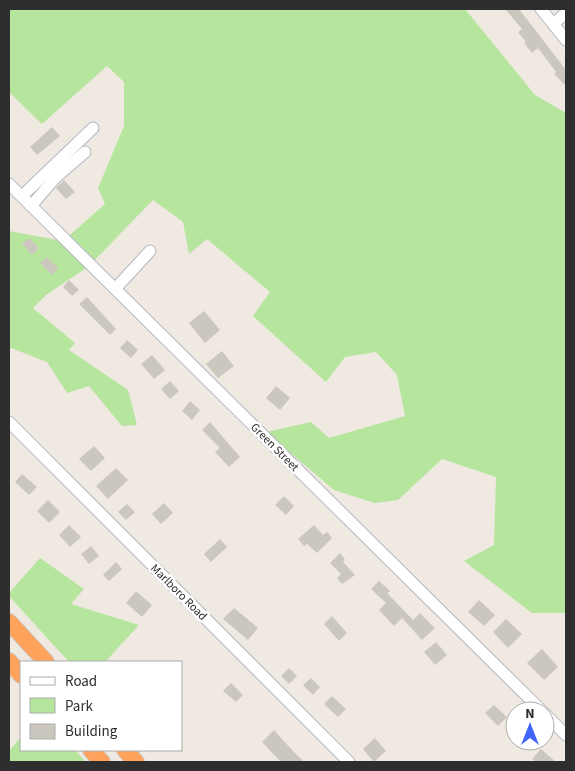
<svg xmlns="http://www.w3.org/2000/svg" width="575" height="771" viewBox="0 0 575 771" font-family="'Source Sans 3',sans-serif">
  <style>
    .green { fill: #b6e59e }
    .building { fill: #cbc7bf }
    .lines { fill: none; stroke-linecap: round; stroke-linejoin: round }
    .minor-casing { stroke: #b4b7c1; stroke-width: 13 }
    .highway-casing { stroke: #c9c9c9; stroke-width: 18 }
    .minor { stroke: #fff; stroke-width: 11 }
    .highway { stroke: #ffa35c; stroke-width: 16 }
    .labels { text-anchor: middle; stroke-width: 5; stroke-linejoin: round; paint-order: stroke }
    .street-label { font-size: 12px; fill: #2e2e2e; stroke: #fff }
  </style>
  <rect width="100%" height="100%" fill="#efe9e1"/>
  <!-- green -->
  <g class="green">
    <polygon points="9,9 465,9 535,95 566,113 566,613 532,613 464,561 494,545 496,477 442,459 398,500 375,503 334,490 266,432 311,422 329,438 405,416 397,375 376,352 345,357 326,382 253,316 270,292 207,239 189,254 183,222 153,200 89,266 46,295 33,308 75,343 69,350 128,390 137,425 122,426 89,386 67,393 47,362 11,348 9,351 9,231 63,241 105,204 98,188 124,126 124,82 107,66 42,124 9,92"/>
    <polygon points="40,558 84,589 71,604 139,625 105,662 69,662 9,596 9,593"/>
    <polygon points="21,737 21,750 75,750 86,762 9,762 9,751"/>
  </g>
  <!-- building -->
  <g class="building">
    <polygon points="505,9 519,9 566,70 566,86 554,74 556,72 538,48 532,53 524,43 526,42 518,32 522,29"/>
    <polygon points="52,127 60,136 37,155 30,147"/>
    <polygon points="64,180 75,192 66,199 56,188"/>
    <polygon points="29,238 39,248 32,255 22,244"/>
    <polygon points="47,257 58,268 52,275 40,263"/>
    <polygon points="69,280 79,290 72,296 63,287"/>
    <polygon points="87,297 116,329 110,335 79,304"/>
    <polygon points="204,311 220,330 205,343 189,323"/>
    <polygon points="127,340 138,350 131,358 120,348"/>
    <polygon points="222,351 234,366 218,378 206,364"/>
    <polygon points="152,355 165,370 154,379 141,364"/>
    <polygon points="170,381 179,391 170,399 161,389"/>
    <polygon points="276,386 290,398 280,410 266,398"/>
    <polygon points="190,401 200,410 192,420 182,411"/>
    <polygon points="210,422 240,457 229,467 215,452 220,448 202,430"/>
    <polygon points="94,446 105,458 91,471 79,459"/>
    <polygon points="116,468 128,480 108,499 96,486"/>
    <polygon points="22,474 37,487 29,495 15,482"/>
    <polygon points="284,496 294,506 286,515 275,505"/>
    <polygon points="48,500 60,512 49,523 37,511"/>
    <polygon points="164,503 173,513 161,524 152,514"/>
    <polygon points="127,504 135,512 126,520 118,512"/>
    <polygon points="69,525 81,537 70,547 59,535"/>
    <polygon points="314,525 323,535 327,532 332,538 317,553 307,544 304,546 298,539"/>
    <polygon points="220,539 227,547 211,562 204,554"/>
    <polygon points="91,546 99,556 89,564 81,554"/>
    <polygon points="340,553 345,560 343,562 355,575 342,584 337,578 341,574 330,563"/>
    <polygon points="116,562 122,569 109,581 103,575"/>
    <polygon points="379,581 390,591 387,593 413,620 420,613 435,628 422,640 402,618 394,626 379,610 386,603 371,589"/>
    <polygon points="136,591 152,605 142,617 126,603"/>
    <polygon points="479,600 495,615 484,626 468,612"/>
    <polygon points="234,608 258,628 248,640 223,619"/>
    <polygon points="332,616 347,633 339,641 324,624"/>
    <polygon points="506,619 522,634 508,648 493,632"/>
    <polygon points="436,642 447,655 435,665 424,652"/>
    <polygon points="542,649 558,667 544,680 527,663"/>
    <polygon points="289,668 297,676 289,684 281,676"/>
    <polygon points="311,678 320,687 313,695 303,685"/>
    <polygon points="231,683 243,695 236,702 223,691"/>
    <polygon points="332,696 346,709 338,717 324,704"/>
    <polygon points="494,705 507,717 498,726 485,713"/>
    <polygon points="274,730 292,750 304,762 281,762 262,742"/>
    <polygon points="375,738 386,751 374,762 363,749"/>
    <polygon points="541,749 556,762 536,762 532,759"/>
  </g>
  <g class="lines">
    <!-- minor casing -->
    <g class="minor-casing">
      <g id="minor">
        <polyline points="541,9 566,40"/>
        <polyline points="553,24 566,13"/>
        <polyline points="9,184 542,711"/>
        <polyline points="22,196 93,128"/>
        <polyline points="31,206 56,177 85,152"/>
        <polyline points="115,289 150,251"/>
        <polyline points="9,422 349,762"/>
        <polyline points="545,714 566,735"/>
      </g>
    </g>
    <!-- highway casing -->
    <g class="highway-casing">
      <g id="highway">
        <polyline points="9,622 46,662"/>
        <polyline points="9,661 21,675"/>
        <polyline points="91,750 102,762"/>
        <polyline points="125,750 136,762"/>
      </g>
    </g>
    <!-- minor -->
    <use href="#minor" class="minor"/>
    <!-- highway -->
    <use href="#highway" class="highway"/>
  </g>
  <g class="labels">
    <!-- street labels -->
    <g class="street-label">
      <text transform="translate(275 447) rotate(45)" y="4">Green Street</text>
      <text transform="translate(179 592) rotate(45)" y="4">Marlboro Road</text>
    </g>
  </g>
  <!-- border -->
  <rect width="575" height="771" fill="none" stroke="#2e2e2e" stroke-width="20"/>
  <!-- legend -->
  <rect x="20" y="661" width="162" height="90" fill="#ffffff" stroke="#ababab"/>
  <rect x="30" y="677" width="25" height="8" fill="#ffffff" stroke="#ababab"/>
  <text x="65" y="686" font-size="15" fill="#2e2e2e">Road</text>
  <rect x="30" y="698" width="25" height="15" fill="#b6e59e" stroke="#ababab"/>
  <text x="65" y="711" font-size="15" fill="#2e2e2e">Park</text>
  <rect x="30" y="724" width="25" height="15" fill="#cbc7bf" stroke="#ababab"/>
  <text x="65" y="736" font-size="15" fill="#2e2e2e">Building</text>
  <!-- north arrow -->
  <g transform="translate(530 726)"><circle r="24" fill="#ffffff" stroke="#ababab"/>
  <path d="M0-4L9 19L0 12L-9 19Z" fill="#4264fb"/>
  <text y="-8" font-size="14" font-weight="bold" text-anchor="middle" fill="#2e2e2e">N</text>
  </g>
</svg>
